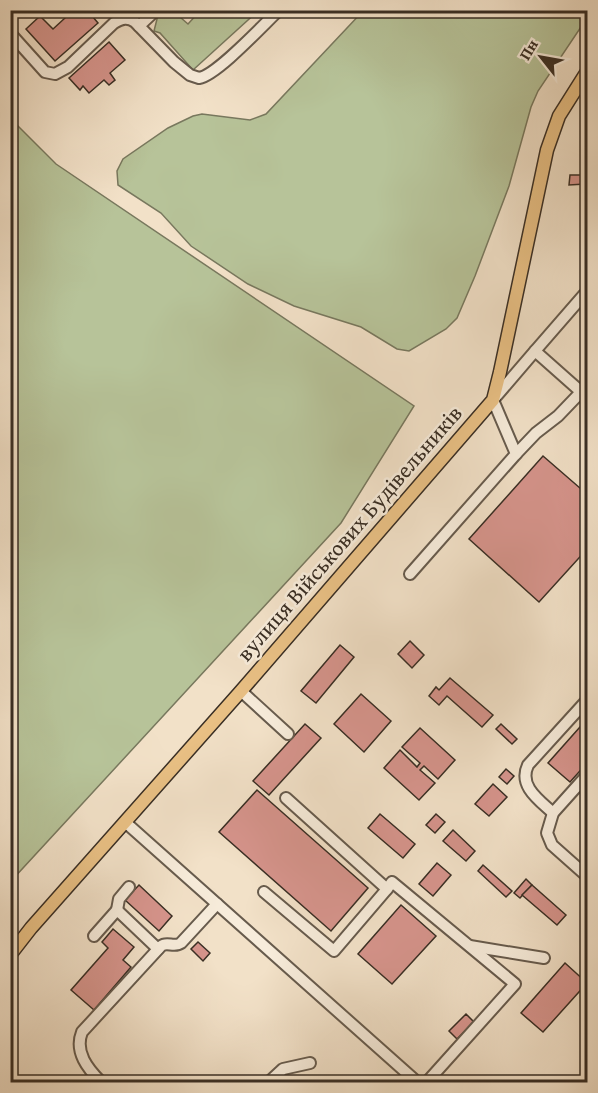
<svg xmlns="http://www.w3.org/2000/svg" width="598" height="1093" viewBox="0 0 598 1093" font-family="'Gentium Book Plus',serif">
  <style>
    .green { fill: #b7c399; stroke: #78785e; stroke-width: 1.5 }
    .building { fill: #d6948c; stroke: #392e24; stroke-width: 1.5 }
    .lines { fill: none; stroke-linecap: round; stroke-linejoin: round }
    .minor-casing { stroke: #675b4d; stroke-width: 14 }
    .major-casing { stroke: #392e24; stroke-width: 15 }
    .minor { stroke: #f7ecdb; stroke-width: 10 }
    .major { stroke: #e9c084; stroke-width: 12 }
    .labels { text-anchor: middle; stroke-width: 5; stroke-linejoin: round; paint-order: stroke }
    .street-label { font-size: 22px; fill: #392e24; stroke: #f7ecdb }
  </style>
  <rect width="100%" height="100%" fill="#f2e1c8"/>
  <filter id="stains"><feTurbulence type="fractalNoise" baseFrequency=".00333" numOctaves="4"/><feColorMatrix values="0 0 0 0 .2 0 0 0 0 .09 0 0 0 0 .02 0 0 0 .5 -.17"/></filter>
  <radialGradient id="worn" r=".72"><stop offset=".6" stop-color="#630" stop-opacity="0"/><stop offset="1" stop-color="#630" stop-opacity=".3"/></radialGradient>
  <!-- green -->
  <g class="green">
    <polygon points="164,11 173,11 188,24 200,11 258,11 193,70 160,33 154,31 158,15"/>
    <polygon points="363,11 587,11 587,18 538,91 531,107 509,186 475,276 457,318 446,329 409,351 397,349 361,327 294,306 248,284 191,246 161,213 118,185 117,171 123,159 168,128 193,116 202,114 250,120 266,114"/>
    <polygon points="10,118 56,164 414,406 341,523 11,881"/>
  </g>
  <!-- building -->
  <g class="building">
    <polygon points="58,10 87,10 98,23 55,61 26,29 40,16 53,29 65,18"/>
    <polygon points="109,42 125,60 110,73 115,80 109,85 104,80 89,93 83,86 80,90 69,78"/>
    <polygon points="570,175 585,175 585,184 569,185"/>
    <polygon points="543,456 588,495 588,548 539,602 469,539"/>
    <polygon points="410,641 424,655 412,668 398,654"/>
    <polygon points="340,645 354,657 316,703 301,691"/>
    <polygon points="450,678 493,715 482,727 447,696 439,705 429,696 436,687 439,690"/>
    <polygon points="361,694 391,721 364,752 334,724"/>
    <polygon points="588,718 588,762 570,782 548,763"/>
    <polygon points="305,724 321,738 269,795 253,781"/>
    <polygon points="501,724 517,739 512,744 496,729"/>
    <polygon points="420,728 455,760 438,779 424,766 420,770 435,783 419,800 384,768 400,750 417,767 420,763 402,747"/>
    <polygon points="506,769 514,776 507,784 499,777"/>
    <polygon points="493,784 507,797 489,816 475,804"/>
    <polygon points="257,790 368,888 331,931 219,832"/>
    <polygon points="380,814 415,844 403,858 368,828"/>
    <polygon points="436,814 445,822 435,833 426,825"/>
    <polygon points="453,830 475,851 466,861 443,841"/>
    <polygon points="437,863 451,875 433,896 419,884"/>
    <polygon points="483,865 512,891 506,897 478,871"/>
    <polygon points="526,879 532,885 520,898 514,893"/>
    <polygon points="139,885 172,916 159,931 125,900"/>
    <polygon points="532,885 566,915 557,925 522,895"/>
    <polygon points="401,905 436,936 392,984 358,954"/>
    <polygon points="113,929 134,947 123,960 131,967 94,1010 71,990 108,948 102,942"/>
    <polygon points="198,942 210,953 203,961 191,949"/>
    <polygon points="565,963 587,983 543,1032 521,1013"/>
    <polygon points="466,1014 474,1022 457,1039 449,1031"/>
  </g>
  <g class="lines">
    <!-- minor casing -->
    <g class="minor-casing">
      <g id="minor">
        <polyline points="139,26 156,10"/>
        <path d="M10,33L45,72L55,74L68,67L114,23C122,18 128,17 135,22L174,62L190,75L199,78C217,75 263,25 279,10"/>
        <polyline points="535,351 588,290"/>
        <polyline points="516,454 536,433 558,416 581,392"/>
        <polyline points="410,574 516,454 493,400 535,351 588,398"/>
        <polyline points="241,691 288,734"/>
        <polyline points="588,774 553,813 547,833 552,845 588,877"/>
        <polyline points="286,798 387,889 392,882 515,984 427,1082"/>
        <path d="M553,813C539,800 518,786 528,765L588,699"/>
        <polyline points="125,822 417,1082"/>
        <polyline points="264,892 334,951 387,889"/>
        <polyline points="117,910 119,899 129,887"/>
        <polyline points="94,936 117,910 158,949"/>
        <polyline points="470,946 544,958"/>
        <path d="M101,1082C88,1069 74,1052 82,1032L161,946C167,941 174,948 181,943L217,904"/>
        <polyline points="269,1082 283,1069 310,1063"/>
      </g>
    </g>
    <!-- major casing -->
    <g class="major-casing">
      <polyline id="major" points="10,955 31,928 241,691 493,400 500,372 547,150 559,116 588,70"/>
    </g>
    <!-- minor -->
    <use href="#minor" class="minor"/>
    <!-- major -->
    <use href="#major" class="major"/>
  </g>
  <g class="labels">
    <!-- street labels -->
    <g class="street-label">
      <text transform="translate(349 533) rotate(-49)" y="8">вулиця Військових Будівельників</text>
    </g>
  </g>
  <!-- margin -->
  <rect width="598" height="1093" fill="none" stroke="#f2e1c8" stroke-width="36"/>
  <rect x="12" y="12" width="574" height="1069" fill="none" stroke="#392e24" stroke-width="3"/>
  <rect x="18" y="18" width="562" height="1057" fill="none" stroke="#392e24" stroke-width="1.5"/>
  <!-- north arrow -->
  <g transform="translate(541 57) rotate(301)" stroke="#f7ecdb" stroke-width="4.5" paint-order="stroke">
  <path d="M0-4.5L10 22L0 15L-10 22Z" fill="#392e24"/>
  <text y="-9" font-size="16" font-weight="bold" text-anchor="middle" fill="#392e24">Пн</text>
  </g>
  <rect width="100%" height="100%" filter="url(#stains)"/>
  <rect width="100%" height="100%" fill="url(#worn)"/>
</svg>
